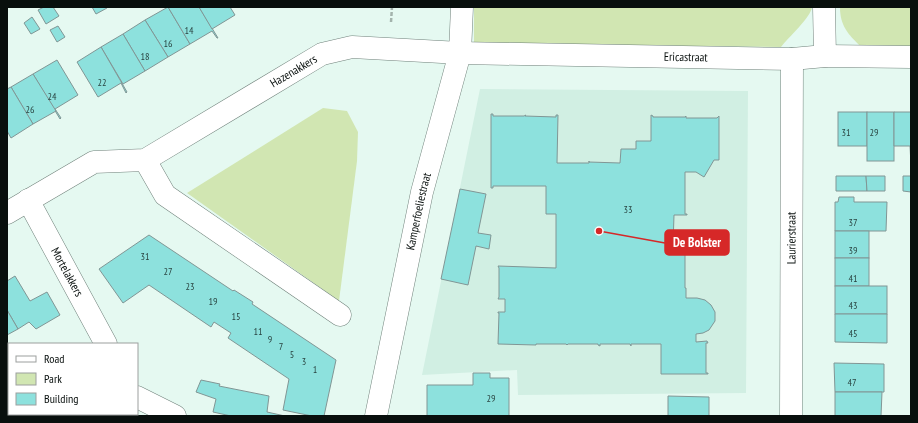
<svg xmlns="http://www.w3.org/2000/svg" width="918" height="423" viewBox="0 0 918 423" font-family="'PT Sans Narrow',sans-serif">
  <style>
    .built { fill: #d1efe3 }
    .green { fill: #d1e6b2 }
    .building { fill: #8de1dd; stroke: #819695 }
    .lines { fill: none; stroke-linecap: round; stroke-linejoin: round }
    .minor-casing { stroke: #70827b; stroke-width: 23 }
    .path { stroke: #a3b3ac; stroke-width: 2.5; stroke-dasharray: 4 2; stroke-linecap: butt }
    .minor { stroke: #fff; stroke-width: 22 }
    .labels { text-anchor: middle; stroke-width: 3; stroke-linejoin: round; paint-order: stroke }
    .number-label { font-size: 10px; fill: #294441 }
    .street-label { font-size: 12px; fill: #080f0d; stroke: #fff }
    .leader { fill: none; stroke: #d62828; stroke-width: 1.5 }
    .callout-dot { fill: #d62828; stroke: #fff; stroke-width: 1.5 }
    .callout { fill: #d62828; stroke: #d62828; stroke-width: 1.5 }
    .callout-label { font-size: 13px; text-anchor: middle; font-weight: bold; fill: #fff }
  </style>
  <rect width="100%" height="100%" fill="#e5f9f1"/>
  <!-- built -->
  <polygon class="built" points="480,89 748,91 746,393 518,395 517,370 422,375"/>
  <!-- green -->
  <g class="green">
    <path d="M474,7H812C811,17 788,38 781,47L474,44Z"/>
    <path d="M840,7H911V47H861C848,34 840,26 840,7Z"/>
    <polygon points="323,108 347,111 358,132 357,161 339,301 187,193"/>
  </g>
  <!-- building -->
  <g class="building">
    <polygon points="44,7 53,7 59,16 46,24 38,10"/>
    <polygon points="92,7 106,7 107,8 96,14"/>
    <polygon points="168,7 190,44 168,57 145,20"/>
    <polygon points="168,7 199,7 218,38 217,38 212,31 190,44"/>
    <polygon points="199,7 230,7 235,15 212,29"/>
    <polygon points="32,17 40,29 31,34 24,23"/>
    <polygon points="145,20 168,57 145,71 123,34"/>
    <polygon points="58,26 65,37 57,42 50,30"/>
    <polygon points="123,34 145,71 123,84 101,47"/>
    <polygon points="101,47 127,92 126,93 121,83 98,97 77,62"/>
    <polygon points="57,60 78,95 55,109 61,118 60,119 33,74"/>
    <polygon points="33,74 56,111 33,124 11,87"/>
    <polygon points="11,87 33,124 11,138 7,131 7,89"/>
    <rect x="838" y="112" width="29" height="34"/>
    <rect x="867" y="112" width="27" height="49"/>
    <polygon points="894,112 911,112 911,165 910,146 894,146"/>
    <polygon points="491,114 493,114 493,116 524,116 526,115 525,116 556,117 556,115 558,115 557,163 589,163 589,161 589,162 620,163 621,149 636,149 636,141 651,141 651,115 653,116 653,117 685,117 686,116 686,118 717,118 719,116 719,160 714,160 704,177 696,172 685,172 685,214 687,214 687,215 674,215 673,245 687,245 685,246 685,288 686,288 686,298 697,298 705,300 711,305 715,312 715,321 709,330 703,333 696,334 696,342 707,341 708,343 706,343 706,373 708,373 708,374 661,374 661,344 631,344 631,346 630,344 600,344 600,346 598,345 598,344 568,344 567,345 566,344 536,344 536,345 498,344 499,313 498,313 498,312 505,312 505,299 498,299 499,297 499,268 498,266 556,268 556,214 546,214 546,186 493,186 493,188 491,188"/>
    <polygon points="836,176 866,176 867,191 836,191"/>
    <polygon points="866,176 885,176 885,191 867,191"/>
    <polygon points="903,176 911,176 911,192 903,191"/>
    <polygon points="460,189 486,194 478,233 491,235 489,249 476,246 468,285 441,279"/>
    <polygon points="839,197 854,197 854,202 887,202 886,231 835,231 835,202 838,202"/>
    <rect x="835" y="231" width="34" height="27"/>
    <polygon points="149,235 233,291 234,290 253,302 252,304 336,360 324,416 312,416 283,410 289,379 228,338 231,333 214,322 211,327 149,285 123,303 99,269"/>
    <rect x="835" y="258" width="34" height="28"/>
    <polygon points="15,276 30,301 47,292 60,315 36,329 29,322 18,329 7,310 7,281"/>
    <rect x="835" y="286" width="52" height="28"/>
    <polygon points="7,310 18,329 7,335"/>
    <polygon points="835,314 887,314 887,343 835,342"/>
    <polygon points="834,363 884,364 884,392 835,392"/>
    <polygon points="473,373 490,373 490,378 509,378 509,416 427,416 427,385 473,385"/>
    <polygon points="201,380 220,384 219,386 269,396 267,412 285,416 231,416 213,412 216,399 196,392"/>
    <polygon points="9,389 9,405 7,403 7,391"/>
    <polygon points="835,392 882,392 881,416 835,416"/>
    <polygon points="668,396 709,397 709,416 668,416"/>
    <polygon points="17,414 66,414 64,416 19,416"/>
    <polygon points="66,414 102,414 103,416 64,416"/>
  </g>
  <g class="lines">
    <!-- minor casing -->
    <g class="minor-casing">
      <g id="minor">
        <polyline points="824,7 825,56"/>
        <polyline points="145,160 165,195 340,315"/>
        <path id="s1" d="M28,200L106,344"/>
        <path id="s2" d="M7,213L94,162L145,160L322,54L352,47L460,53L792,59L825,56L911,57"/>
        <polyline points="137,397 175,416"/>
        <path id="s3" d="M376,416L422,192L460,53L462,7"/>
        <path id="s4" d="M791,416L792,59"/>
      </g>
    </g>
    <!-- path -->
    <polyline class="path" points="391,22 392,7"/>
    <!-- minor -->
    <use href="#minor" class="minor"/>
  </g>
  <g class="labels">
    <!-- number labels -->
    <g class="number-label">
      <text x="189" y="34">14</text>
      <text x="168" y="47">16</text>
      <text x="145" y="60">18</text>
      <text x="102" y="86">22</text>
      <text x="52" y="100">24</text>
      <text x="30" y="113">26</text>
      <text x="846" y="136">31</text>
      <text x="874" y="136">29</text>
      <text x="628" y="213">33</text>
      <text x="853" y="226">37</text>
      <text x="853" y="254">39</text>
      <text x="145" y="260">31</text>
      <text x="168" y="275">27</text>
      <text x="853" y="282">41</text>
      <text x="190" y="290">23</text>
      <text x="213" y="305">19</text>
      <text x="853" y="309">43</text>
      <text x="236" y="320">15</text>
      <text x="258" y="335">11</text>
      <text x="853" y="337">45</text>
      <text x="270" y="343">9</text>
      <text x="281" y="350">7</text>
      <text x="292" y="358">5</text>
      <text x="304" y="365">3</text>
      <text x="315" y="373">1</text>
      <text x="852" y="386">47</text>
      <text x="491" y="402">29</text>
    </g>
    <!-- street labels -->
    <g class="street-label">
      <text dy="4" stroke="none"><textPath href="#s2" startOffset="723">Ericastraat</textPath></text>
      <text dy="4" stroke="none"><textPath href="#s2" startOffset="325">Hazenakkers</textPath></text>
      <text dy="4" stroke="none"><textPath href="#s3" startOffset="209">Kamperfoeliestraat</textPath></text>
      <text dy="4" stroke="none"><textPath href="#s4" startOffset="178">Laurierstraat</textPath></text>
      <text dy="4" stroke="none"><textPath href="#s1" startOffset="82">Mortelakkers</textPath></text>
    </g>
  </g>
  <!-- callouts -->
  <path class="leader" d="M599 231L665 243"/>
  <circle class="callout-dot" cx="599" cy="231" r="4"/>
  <rect class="callout" x="665" y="230" width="64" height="25" rx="4"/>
  <g class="callout-label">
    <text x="697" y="247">De Bolster</text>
  </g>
  <!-- border -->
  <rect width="918" height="423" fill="none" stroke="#080f0d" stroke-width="16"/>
  <!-- legend -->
  <rect x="8" y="343" width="130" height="72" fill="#ffffff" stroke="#9c9f9e"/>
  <rect x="16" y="356" width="20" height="6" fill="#ffffff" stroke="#9c9f9e"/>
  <text x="44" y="363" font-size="12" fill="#080f0d">Road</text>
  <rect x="16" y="373" width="20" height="12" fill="#d1e6b2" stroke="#9c9f9e"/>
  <text x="44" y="383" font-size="12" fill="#080f0d">Park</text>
  <rect x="16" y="393" width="20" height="12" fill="#8de1dd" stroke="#9c9f9e"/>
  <text x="44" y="403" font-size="12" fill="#080f0d">Building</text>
</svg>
